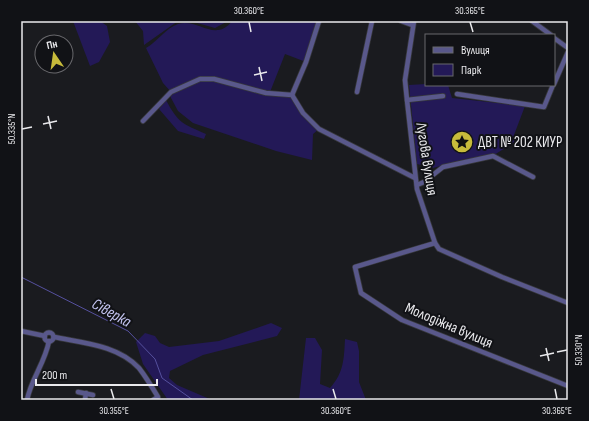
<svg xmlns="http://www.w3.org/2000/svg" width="589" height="421" viewBox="0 0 589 421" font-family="'Sofia Sans Condensed',sans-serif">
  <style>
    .green { fill: #231957 }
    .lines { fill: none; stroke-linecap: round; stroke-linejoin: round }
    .stream { stroke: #55509e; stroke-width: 1 }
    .minor-casing { stroke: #37383c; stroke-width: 6 }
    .minor { stroke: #59588b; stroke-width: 4.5 }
    .ticks { fill: none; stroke: #eaeaed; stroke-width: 1.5 }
    .labels { text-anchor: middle; stroke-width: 4; stroke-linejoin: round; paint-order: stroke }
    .poi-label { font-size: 15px; fill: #eaeaed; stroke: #111216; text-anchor: start }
    .street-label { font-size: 15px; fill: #eaeaed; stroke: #111216 }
    .water-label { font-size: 16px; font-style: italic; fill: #c2c3ef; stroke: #111216 }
    .neatline { fill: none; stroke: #eaeaed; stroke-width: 1.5 }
    .ticks-label { font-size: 10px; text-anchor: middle; fill: #eaeaed }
  </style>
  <rect width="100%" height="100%" fill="#1a1b1f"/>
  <!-- green -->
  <g class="green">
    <polygon points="73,21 100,21 107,26 110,42 99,62 90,66"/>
    <polygon points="135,21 228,21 215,28 190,21 178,21 144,45 143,31"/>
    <path d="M232,21H319L306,62L285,54L270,92L292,95L319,129L313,134L312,160L276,151L193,123L178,111L170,96L166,100C178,123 183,124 206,134L204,139L178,131L159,109L164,103L162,100L171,92L163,83L146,48C157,42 166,28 178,24C198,18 215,43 232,21Z"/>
    <polygon points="426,84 448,85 452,98 525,106 514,135 515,142 494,155 465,159 433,168 417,164 409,85"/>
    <polygon points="271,323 282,328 277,336 203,355 170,371 169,378 177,385 212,400 168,400 143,364 136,342 145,333 155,336 160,343 169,347 219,341"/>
    <path d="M306,338H315L322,350L320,384L330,388C344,373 344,358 345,339L357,342L359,351V382L366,400H299Z"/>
  </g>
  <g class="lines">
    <!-- stream -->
    <polyline class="stream" points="21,277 128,331 155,359 162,378 193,400"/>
    <!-- minor casing -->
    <g class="minor-casing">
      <g id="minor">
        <polyline points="401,21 412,25"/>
        <polyline points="414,21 405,80 407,100 417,189 435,243 439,249 502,277 568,303"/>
        <polyline points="532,21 551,35"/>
        <polyline points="554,38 568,48"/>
        <polyline points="554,84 568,52"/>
        <polyline points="357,92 372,21"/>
        <polyline points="457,94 544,107 553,85"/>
        <polyline points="292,95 306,62 319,21"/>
        <polyline points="407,100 443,96"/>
        <polyline points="143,121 171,92 200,79 214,79 266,93 292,95 303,113 319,129 415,178"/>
        <polyline points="417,185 424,182 443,167 493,156 533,177"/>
        <polyline points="435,243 355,267 361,293 402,320 568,386"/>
        <polyline points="21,331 45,336"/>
        <circle cx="49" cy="337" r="4.5"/>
        <path d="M54,337C83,343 118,345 139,368C146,377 152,387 158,397L153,400"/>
        <polyline points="78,392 93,395"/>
        <path d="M27,400C31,379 45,363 49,341"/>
        <polyline points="85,400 86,393"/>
      </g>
    </g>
    <!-- minor -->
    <use href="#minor" class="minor"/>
  </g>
  <!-- ticks -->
  <path class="ticks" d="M249,22L251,32M470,22L473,32M259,67L262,81M254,75L267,72M48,116L51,129M43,124L57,121M22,129L32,127M546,348L549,361M557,352L567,350M540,356L554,353M111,389L114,399M333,389L336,399M555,389L557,399"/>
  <!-- icons -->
  <defs>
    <g id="sight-disc" transform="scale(1.15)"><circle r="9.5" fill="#c7bb3b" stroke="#111216"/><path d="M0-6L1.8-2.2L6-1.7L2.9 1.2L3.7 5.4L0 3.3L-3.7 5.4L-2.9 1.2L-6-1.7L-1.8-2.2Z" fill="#111"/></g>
  </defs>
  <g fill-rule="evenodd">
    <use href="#sight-disc" x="462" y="142"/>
  </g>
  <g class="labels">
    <!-- poi labels -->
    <g class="poi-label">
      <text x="478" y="147">ДВТ № 202 КИУР</text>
    </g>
    <!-- street labels -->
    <g class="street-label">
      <text transform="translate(427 159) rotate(81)" y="5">Лугова вулиця</text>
      <text transform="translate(449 325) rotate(23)" y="5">Молодіжна вулиця</text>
    </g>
    <!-- water labels -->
    <g class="water-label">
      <text transform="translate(112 312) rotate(29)" y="6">Сіверка</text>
    </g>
  </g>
  <!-- border -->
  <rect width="589" height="421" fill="none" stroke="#111216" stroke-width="44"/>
  <!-- legend -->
  <rect x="425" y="34" width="130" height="52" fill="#111216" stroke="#68686c"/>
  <rect x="433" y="47" width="20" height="6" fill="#59588b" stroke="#68686c"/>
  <text x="461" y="54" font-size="12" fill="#eaeaed">Вулиця</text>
  <rect x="433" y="64" width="20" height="12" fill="#231957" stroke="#68686c"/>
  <text x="461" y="74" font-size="12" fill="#eaeaed">Парк</text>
  <!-- north arrow -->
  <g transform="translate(54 54) rotate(347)"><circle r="19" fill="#111216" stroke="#68686c"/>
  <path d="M0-3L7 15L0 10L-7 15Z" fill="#c7bb3b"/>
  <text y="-6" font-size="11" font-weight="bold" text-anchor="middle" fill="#eaeaed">Пн</text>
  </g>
  <!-- scale -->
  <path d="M36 379v6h121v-6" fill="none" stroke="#eaeaed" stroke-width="2"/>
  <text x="42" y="379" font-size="12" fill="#eaeaed" stroke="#111216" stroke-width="3" paint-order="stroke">200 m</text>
  <rect x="22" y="22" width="545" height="377" class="neatline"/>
  <g class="ticks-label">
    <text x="249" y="14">30.360°E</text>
    <text x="470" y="14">30.365°E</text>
    <text transform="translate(11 129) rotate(-90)" y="4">50.335°N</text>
    <text transform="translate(578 350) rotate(-90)" y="4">50.330°N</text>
    <text x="114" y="414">30.355°E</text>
    <text x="336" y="414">30.360°E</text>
    <text x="557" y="414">30.365°E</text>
  </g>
</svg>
